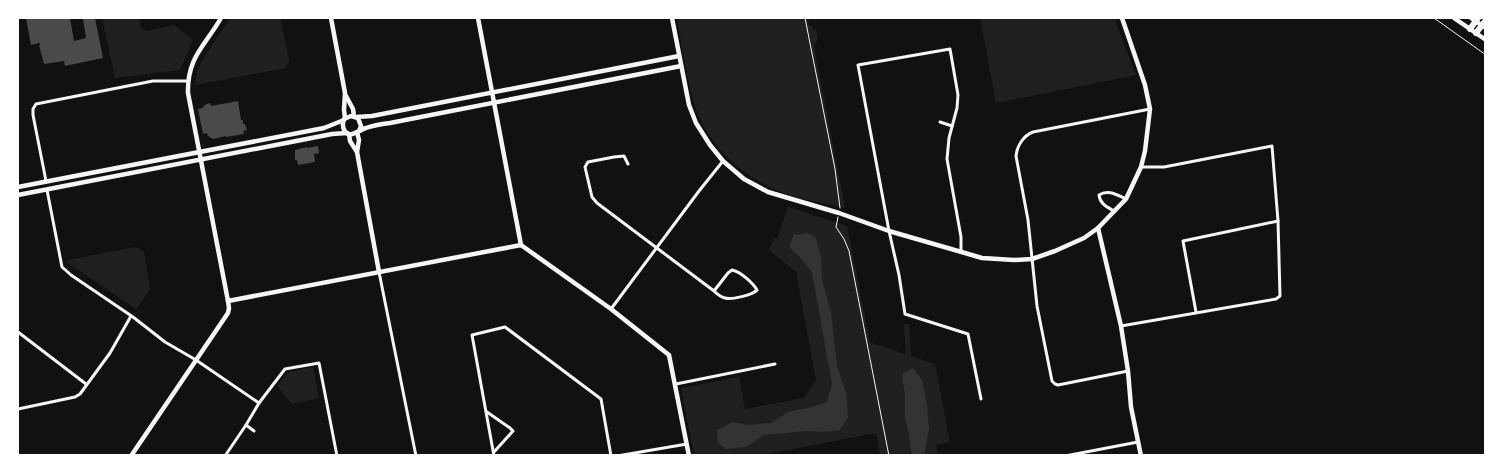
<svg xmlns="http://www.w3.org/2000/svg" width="1503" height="473" viewBox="0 0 1503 473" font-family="Raleway,sans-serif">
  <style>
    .green { fill: #202020 }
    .water { fill: #333 }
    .building { fill: #4a4a4a }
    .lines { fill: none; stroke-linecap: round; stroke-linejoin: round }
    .path { stroke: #f5f5f5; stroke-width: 1 }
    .minor { stroke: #f5f5f5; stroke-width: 3 }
    .tertiary { stroke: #f5f5f5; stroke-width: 4.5 }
    .secondary { stroke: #f5f5f5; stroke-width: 4.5 }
    .motorway { stroke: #f5f5f5; stroke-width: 6 }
  </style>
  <rect width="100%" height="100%" fill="#111"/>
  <!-- green -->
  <g class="green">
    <polygon points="102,18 139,18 141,28 147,31 174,25 193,40 180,70 115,78"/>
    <polygon points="230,18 280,18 289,59 286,68 195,85 197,72 203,59"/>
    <path d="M677,18H808L809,25L816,30L818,38L814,46L845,208C826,203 804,200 786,194C744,178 707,147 694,103C686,76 682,46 677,18Z"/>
    <polygon points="980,18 1114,18 1136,75 996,103"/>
    <polygon points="788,207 847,226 870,342 906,354 904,324 909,324 911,356 935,364 950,442 936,445 938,455 880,455 876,433 762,455 694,455 681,388 739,377 745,409 804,398 816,380 796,272 769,250 774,238 777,239"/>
    <polygon points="136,247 144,252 150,290 136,309 68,263 68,260"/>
    <polygon points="313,367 319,398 292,404 277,386 288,372"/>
  </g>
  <!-- water -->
  <g class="water">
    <polygon points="808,233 816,238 821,257 822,280 831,312 837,366 846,392 848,417 840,430 826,432 806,431 764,435 746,447 726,449 718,443 717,430 733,422 746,425 771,423 788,412 812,407 827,402 832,384 812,272 799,256 789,247 794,234 799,235"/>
    <polygon points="913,368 922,380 927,405 929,429 924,455 914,455 911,451 909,435 905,417 905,393 902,379 903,373"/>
  </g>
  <!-- building -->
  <g class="building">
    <polygon points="26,18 70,18 74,41 86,38 83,19 95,18 103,58 65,66 64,61 44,64 39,45 40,45 40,43 31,45"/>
    <polygon points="238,101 241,120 243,120 243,124 245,124 247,130 243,131 244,134 226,137 226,136 213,139 208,136 207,133 203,134 198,109 203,108 202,107 205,106 204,105 210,103 211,106"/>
    <polygon points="318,146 319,153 314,154 315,162 298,165 297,160 295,160 295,150 307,147 307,148"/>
  </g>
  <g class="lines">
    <!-- path -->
    <g class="path">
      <polyline points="805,18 835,169 840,208"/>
      <polyline points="1434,18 1486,55"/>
      <polyline points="838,217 836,227 844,239 849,251 889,456"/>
    </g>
    <!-- minor -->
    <g class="minor">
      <polyline points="940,122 952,126"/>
      <path d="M628,164L624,156L614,157L588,162L585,167L592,197L597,203L714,291C717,294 721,297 725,298C731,300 753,295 757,290C753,283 741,272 732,270L728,273L714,291"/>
      <polyline points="46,181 33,115 33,109 36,104 153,81 188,81"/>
      <polyline points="47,190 62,267 71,275 133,317 165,342 196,360 259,403"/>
      <path d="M1114,211C1107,207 1100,204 1099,195C1108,189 1117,195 1126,199"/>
      <polyline points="961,251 961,237 947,159 949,138 957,108 958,95 950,49 858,65 889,231 899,275 905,314 968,334 981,399"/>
      <polyline points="379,272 416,456"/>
      <polyline points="611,309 699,191 723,161"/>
      <polyline points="1196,312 1183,241 1278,221"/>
      <polyline points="1121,326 1276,299 1280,296 1278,221 1272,146 1164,167 1141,167"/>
      <polyline points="18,332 86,384"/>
      <path d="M1128,371L1058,385L1055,384L1052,381L1037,306L1028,220L1016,156C1017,146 1023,136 1033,132L1150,109"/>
      <polyline points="676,384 775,364"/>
      <polyline points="18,409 75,397 80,394 110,353 131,316"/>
      <polyline points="487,412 510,428 513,431 494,452"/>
      <polyline points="246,425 254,431"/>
      <polyline points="225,456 246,425 259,403 285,369 319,363 337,456"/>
      <polyline points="494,456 472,335 505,327 601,399 611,456"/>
      <polyline points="617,456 687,444"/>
      <polyline points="1065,456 1138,442"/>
    </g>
    <!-- tertiary -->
    <g class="tertiary">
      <path d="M221,18C205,46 187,57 188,93L228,301L521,245"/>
      <polyline points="331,18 345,93 344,110 345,118"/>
      <polyline points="478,18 521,245"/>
      <polyline points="672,18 689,105 696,123 710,145 723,161 744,179 768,192 839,213 889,231 982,258 1014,260 1032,259 1055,251 1084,238 1098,228 1126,199 1141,167 1145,151 1150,109 1145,85 1122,18"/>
      <polyline points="346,96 353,109 354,116"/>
      <polyline points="356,117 372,116 679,56"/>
      <path d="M359,131L361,126L358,118L351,116L344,119C341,127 345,138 355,133C359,132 362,129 366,128C374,125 382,124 390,123L681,66"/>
      <polyline points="349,134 350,141 357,152 379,272"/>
      <polyline points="357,152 359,140 357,132"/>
      <polyline points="18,187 324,128 344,120"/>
      <polyline points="18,195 286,143 332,134 347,133"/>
      <polyline points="1098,228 1121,326 1128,371 1131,407 1141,456"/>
      <polyline points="521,245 611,309 669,355 689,456"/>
      <polyline points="131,456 228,313 229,308 228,301"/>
    </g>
    <!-- secondary -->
    <g class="secondary">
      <polyline points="1454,18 1486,40"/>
      <polyline points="1471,18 1486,28"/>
    </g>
    <!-- motorway -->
    <g class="motorway">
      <polyline points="1470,29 1478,18"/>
      <polyline points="1476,33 1486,20"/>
    </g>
  </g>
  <!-- border -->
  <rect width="1503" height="473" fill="none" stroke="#ffffff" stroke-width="38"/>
</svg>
